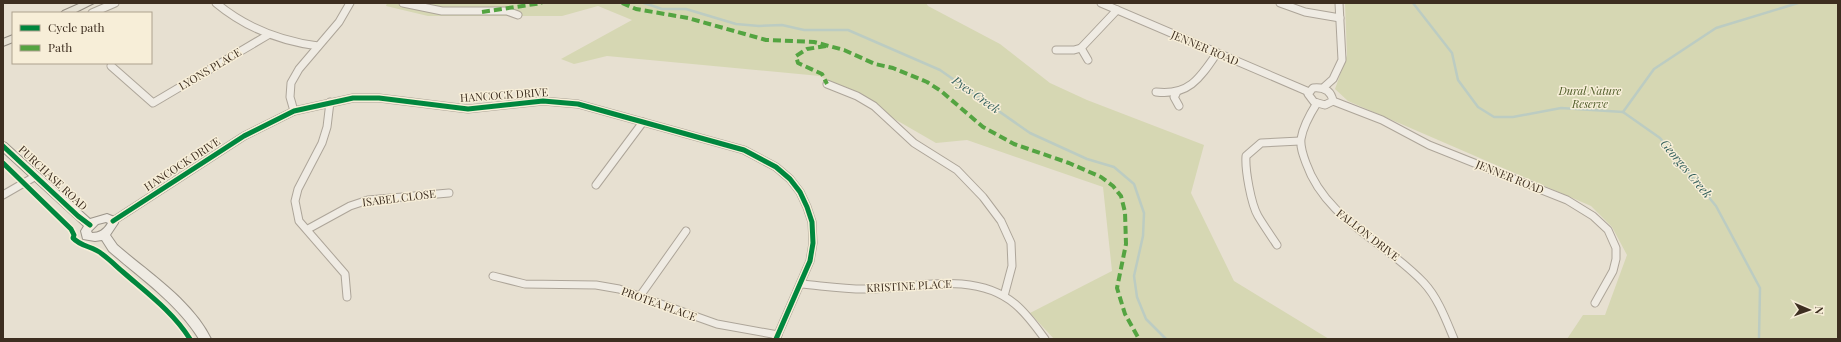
<svg xmlns="http://www.w3.org/2000/svg" width="1841" height="342" viewBox="0 0 1841 342" font-family="'Playfair Display',serif">
  <style>
    .green { fill: #d6d7b3 }
    .lines { fill: none; stroke-linecap: round; stroke-linejoin: round }
    .stream { stroke: #bcccc2; stroke-width: 2.5 }
    .street-casing { stroke: #ada599; stroke-width: 9 }
    .secondary-casing { stroke: #9c958a; stroke-width: 2 }
    .primary-casing { stroke: #928b80; stroke-width: 2 }
    .street { stroke: #efebe3; stroke-width: 7 }
    .secondary { fill: #efebe3; fill-rule: evenodd }
    .primary { fill: #e6e1d4; fill-rule: evenodd }
    .quiet { stroke: #54a441; stroke-width: 4; stroke-dasharray: 8 4; stroke-linecap: butt }
    .cycleway-casing { stroke: #f7eed8; stroke-width: 8 }
    .cycleway { stroke: #00873e; stroke-width: 5 }
    .labels { text-anchor: middle; stroke-width: 3; stroke-linejoin: round; paint-order: stroke }
    .street-label { font-size: 11px; fill: #3d2e20; stroke: #f7eed8 }
    .park-label { font-size: 11px; font-style: italic; fill: #4d5a26; stroke: #f7eed8 }
    .water-label { font-size: 12px; font-style: italic; fill: #2f5d5a; stroke: #f7eed8 }
  </style>
  <rect width="100%" height="100%" fill="#e7e0d1"/>
  <!-- green -->
  <g class="green">
    <polygon points="387,3 926,3 928,6 1000,44 1050,83 1087,100 1204,145 1191,193 1234,281 1329,339 1054,339 1030,313 1112,271 1103,187 967,140 936,143 820,76 607,56 574,64 561,59 632,20 598,6 562,16 428,16 386,6"/>
    <polygon points="1345,3 1838,3 1838,339 1567,339 1583,315 1605,315 1627,255 1612,227 1591,206 1348,101 1335,89 1347,55"/>
  </g>
  <g class="lines">
    <!-- stream -->
    <g class="stream">
      <polyline points="644,3 662,9 686,9 736,24 759,26 782,25 804,30 848,30 940,70 1030,133 1087,159 1114,167 1134,184 1144,213 1143,236 1134,276 1137,297 1146,319 1166,339"/>
      <polyline points="1413,3 1452,53 1458,80 1478,107 1494,117 1513,117 1561,108 1623,112 1660,138 1716,206 1760,288 1759,339"/>
      <polyline points="1623,112 1654,69 1716,28 1798,3"/>
    </g>
    <!-- street casing -->
    <g class="street-casing">
      <g id="street">
        <path d="M216,3C246,28 280,41 318,46"/>
        <polyline points="403,3 442,11 507,11 518,15"/>
        <polyline points="1101,3 1309,92"/>
        <polyline points="1280,3 1305,12 1340,18"/>
        <polyline points="92,13 115,3"/>
        <polyline points="1081,48 1088,60"/>
        <polyline points="1056,50 1074,50 1081,48 1117,10"/>
        <polyline points="111,66 153,103 268,35"/>
        <polyline points="827,84 857,96 874,106 914,143 957,170 983,197 1001,221 1011,243 1012,266 1004,296"/>
        <path d="M1313,88C1323,87 1331,90 1333,101L1325,105L1314,102L1308,94Z"/>
        <polyline points="1323,88 1333,79 1342,60 1339,3"/>
        <path d="M1156,92C1189,96 1200,78 1217,53"/>
        <polyline points="1176,94 1174,97 1179,106"/>
        <polyline points="1333,101 1382,120 1429,145 1567,200 1593,216 1608,230 1616,248 1616,259 1613,271 1595,303"/>
        <polyline points="330,102 327,127 322,143 298,189 295,201 299,221 345,274 347,297"/>
        <path d="M1317,103C1310,114 1303,126 1301,139C1300,147 1303,155 1306,163C1326,220 1385,241 1424,283C1438,298 1446,320 1454,339"/>
        <polyline points="294,111 290,97 291,83 299,69 339,22 350,3"/>
        <polyline points="596,185 643,122"/>
        <polyline points="3,195 36,176"/>
        <polyline points="113,221 244,136 294,111 353,98 379,98 468,109 543,101 578,104 744,150 776,167 790,179 800,192 807,207 812,222 813,243 810,261 776,339"/>
        <polyline points="308,229 350,206 368,200 449,193"/>
        <path d="M1277,245C1271,236 1264,226 1258,216C1251,204 1245,170 1246,156L1261,143L1300,141"/>
        <polyline points="493,276 525,284 596,285 619,289 717,324 778,335"/>
        <path d="M801,284C824,286 847,290 871,289C917,287 976,271 1015,304C1027,314 1036,327 1045,339"/>
        <polyline points="640,296 686,231"/>
      </g>
    </g>
    <!-- secondary casing -->
    <g class="secondary-casing">
      <path id="secondary" d="M3,142L6,143L90,219L107,214L117,218L118,223L110,235L117,245C149,273 192,300 211,339H199C177,303 140,278 109,251L102,240L95,241L83,239L81,231L84,226L3,152ZM106,222L108,223C104,230 99,233 92,233L91,231L98,224Z"/>
    </g>
    <!-- primary casing -->
    <g class="primary-casing">
      <g id="primary">
        <polygon points="81,3 94,3 74,13 61,13 63,11"/>
        <polygon points="13,35 13,42 3,46 3,39"/>
      </g>
    </g>
    <!-- street -->
    <use href="#street" class="street"/>
    <!-- secondary -->
    <use href="#secondary" class="secondary"/>
    <!-- primary -->
    <use href="#primary" class="primary"/>
    <!-- quiet -->
    <g class="quiet">
      <polyline points="622,3 636,9 688,18 766,40 814,42 844,50 875,64 893,68 927,82 941,91 983,127 1014,144 1069,163 1101,177 1113,186 1121,196 1125,212 1126,244 1117,288 1125,314 1139,339"/>
      <polyline points="482,12 542,3"/>
      <polyline points="826,46 807,49 796,56 798,63 822,74 827,84"/>
    </g>
    <!-- cycleway casing -->
    <g class="cycleway-casing">
      <g id="cycleway">
        <polyline points="3,146 78,216 90,225"/>
        <path d="M3,163L71,229L74,235L73,238C81,247 93,246 102,254C109,259 116,266 123,272C147,293 173,312 190,339"/>
        <polyline points="113,221 244,136 294,111 353,98 379,98 468,109 543,101 578,104 744,150 776,167 790,179 800,192 807,207 812,222 813,243 810,261 776,339"/>
      </g>
    </g>
    <!-- cycleway -->
    <use href="#cycleway" class="cycleway"/>
  </g>
  <g class="labels">
    <!-- street labels -->
    <g class="street-label">
      <text transform="translate(1205 48) rotate(23)" y="4">JENNER ROAD</text>
      <text transform="translate(210 69) rotate(-31)" y="4">LYONS PLACE</text>
      <text transform="translate(504 95) rotate(-4)" y="4">HANCOCK DRIVE</text>
      <text transform="translate(182 164) rotate(-33)" y="4">HANCOCK DRIVE</text>
      <text transform="translate(1510 177) rotate(22)" y="4">JENNER ROAD</text>
      <text transform="translate(53 178) rotate(43)" y="4">PURCHASE ROAD</text>
      <text transform="translate(399 198) rotate(-7)" y="4">ISABEL CLOSE</text>
      <text transform="translate(1368 235) rotate(38)" y="4">FALLON DRIVE</text>
      <text transform="translate(909 286) rotate(-3)" y="4">KRISTINE PLACE</text>
      <text transform="translate(659 304) rotate(20)" y="4">PROTEA PLACE</text>
    </g>
    <!-- park labels -->
    <g class="park-label">
      <text x="1590" y="95">Dural Nature<tspan x="1590" dy="13">Reserve</tspan></text>
    </g>
    <!-- water labels -->
    <g class="water-label">
      <text transform="translate(976 95) rotate(35)" y="4">Pyes Creek</text>
      <text transform="translate(1686 169) rotate(50)" y="4">Georges Creek</text>
    </g>
  </g>
  <!-- border -->
  <rect width="1841" height="342" fill="none" stroke="#3d2e20" stroke-width="8"/>
  <!-- legend -->
  <rect x="12" y="12" width="140" height="52" fill="#f7eed8" stroke="#ada18e"/>
  <rect x="20" y="25" width="20" height="6" fill="#00873e" stroke="#ada18e"/>
  <text x="48" y="32" font-size="12" fill="#3d2e20">Cycle path</text>
  <rect x="20" y="45" width="20" height="6" fill="#54a441" stroke="#ada18e"/>
  <text x="48" y="52" font-size="12" fill="#3d2e20">Path</text>
  <!-- north arrow -->
  <g transform="translate(1809 310) rotate(92)" stroke="#f7eed8" stroke-width="3" paint-order="stroke">
  <path d="M0-3L7 15L0 10L-7 15Z" fill="#3d2e20"/>
  <text y="-6" font-size="11" font-weight="bold" text-anchor="middle" fill="#3d2e20">N</text>
  </g>
</svg>
